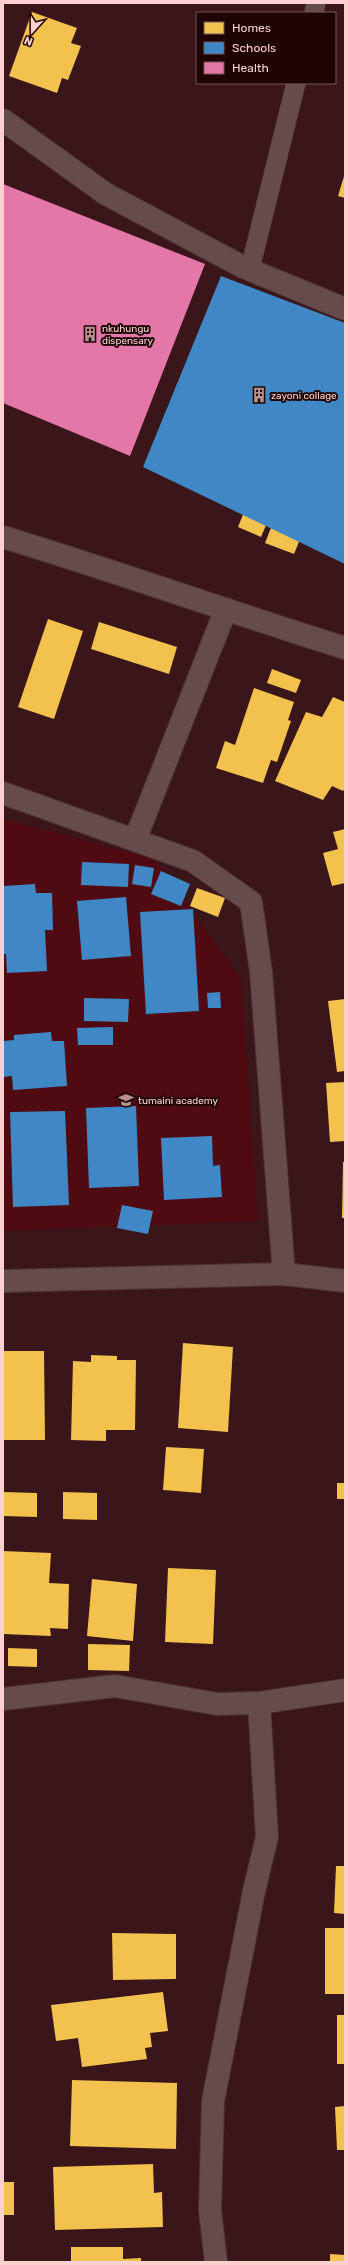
<svg xmlns="http://www.w3.org/2000/svg" width="348" height="2265" viewBox="0 0 348 2265" font-family="Rubik,sans-serif">
  <style>
    .built { fill: #500a12 }
    .homes { fill: #f2c14e }
    .schools { fill: #3f88c5 }
    .health { fill: #e377a8 }
    .lines { fill: none; stroke-linecap: round; stroke-linejoin: round }
    .service-casing { stroke: #4e3335; stroke-width: 20 }
    .minor-casing { stroke: #4e3335; stroke-width: 24 }
    .service { stroke: #654b4b; stroke-width: 19 }
    .minor { stroke: #654b4b; stroke-width: 22 }
    .labels { text-anchor: middle; stroke-width: 4; stroke-linejoin: round; paint-order: stroke }
    .poi-label { font-size: 10px; fill: #fbd0ce; stroke: #1f0405; text-anchor: start }
  </style>
  <rect width="100%" height="100%" fill="#3a161a"/>
  <!-- built -->
  <polygon class="built" points="3,819 155,859 241,979 258,1221 3,1231"/>
  <!-- homes -->
  <g class="homes">
    <polygon points="32,12 77,28 71,43 81,46 68,80 62,78 57,93 9,76"/>
    <polygon points="345,173 345,198 338,196"/>
    <polygon points="57,238 152,287 101,385 41,354 71,295 37,276"/>
    <polygon points="249,321 309,346 293,383 283,379 269,411 279,415 263,452 203,425"/>
    <polygon points="5,349 57,369 48,392 3,374 3,354"/>
    <polygon points="319,356 344,365 340,374 345,376 345,477 317,467 328,438 293,424"/>
    <polygon points="177,406 197,413 192,426 236,443 224,473 168,450 180,421 173,418"/>
    <polygon points="289,483 307,490 302,502 284,496"/>
    <polygon points="255,485 279,495 261,537 238,527"/>
    <polygon points="282,500 311,512 294,554 265,543"/>
    <polygon points="341,505 345,507 345,521 337,518"/>
    <polygon points="48,619 83,631 54,719 18,707"/>
    <polygon points="99,622 177,647 169,674 91,649"/>
    <polygon points="272,669 301,680 296,693 267,683"/>
    <polygon points="254,688 294,702 288,720 291,721 277,762 271,760 263,783 216,768 225,741 235,745"/>
    <polygon points="333,697 345,702 345,788 343,791 332,786 323,800 275,781 306,712 322,717"/>
    <polygon points="345,829 345,883 332,886 323,853 338,849 333,832"/>
    <polygon points="197,888 225,898 218,917 190,906"/>
    <polygon points="345,999 345,1071 337,1072 328,1001"/>
    <polygon points="345,1082 345,1141 330,1142 326,1083"/>
    <polygon points="343,1162 345,1162 345,1218 342,1218"/>
    <polygon points="183,1343 233,1347 228,1432 178,1428"/>
    <polygon points="3,1351 44,1351 45,1440 3,1440"/>
    <polygon points="91,1355 117,1356 117,1360 136,1360 135,1430 106,1430 106,1441 71,1440 73,1361 91,1362"/>
    <polygon points="166,1447 204,1449 201,1493 163,1490"/>
    <rect x="337" y="1483" width="8" height="16"/>
    <polygon points="3,1492 37,1493 37,1517 3,1516"/>
    <polygon points="63,1492 97,1493 97,1520 63,1519"/>
    <polygon points="3,1551 51,1553 49,1583 69,1584 68,1629 50,1628 51,1636 3,1634"/>
    <polygon points="168,1568 216,1570 213,1644 165,1642"/>
    <polygon points="92,1579 137,1584 133,1641 87,1636"/>
    <polygon points="88,1644 130,1645 129,1671 88,1670"/>
    <polygon points="8,1648 37,1649 37,1667 8,1666"/>
    <polygon points="336,1866 345,1866 345,1914 334,1913"/>
    <rect x="325" y="1928" width="20" height="66"/>
    <polygon points="112,1933 176,1934 176,1979 113,1980"/>
    <polygon points="163,1992 168,2031 150,2033 152,2047 145,2048 147,2059 82,2067 78,2038 56,2041 51,2005"/>
    <rect x="337" y="2015" width="8" height="49"/>
    <polygon points="72,2080 177,2083 176,2149 70,2146"/>
    <polygon points="345,2106 345,2150 337,2150 335,2107"/>
    <polygon points="153,2164 154,2193 162,2192 163,2227 55,2230 53,2167"/>
    <rect x="3" y="2182" width="11" height="33"/>
    <polygon points="71,2247 123,2247 123,2259 141,2258 141,2262 71,2262"/>
    <polygon points="330,2254 345,2255 345,2262 330,2262"/>
  </g>
  <!-- schools -->
  <g class="schools">
    <polygon points="221,276 345,323 345,564 143,467"/>
    <polygon points="82,862 129,864 128,887 81,885"/>
    <polygon points="135,865 154,868 151,887 132,884"/>
    <polygon points="161,871 190,884 181,906 151,894"/>
    <polygon points="35,884 36,893 52,893 53,930 45,930 47,971 7,973 6,954 3,954 3,886"/>
    <polygon points="126,897 131,956 82,960 77,901"/>
    <polygon points="193,909 199,1011 146,1014 140,912"/>
    <polygon points="220,992 221,1008 208,1008 207,993"/>
    <polygon points="84,998 129,999 128,1022 84,1021"/>
    <polygon points="113,1027 113,1045 78,1045 77,1028"/>
    <polygon points="51,1032 52,1041 64,1041 67,1086 13,1090 12,1076 3,1077 3,1041 14,1040 14,1035"/>
    <polygon points="136,1106 139,1186 89,1188 86,1108"/>
    <polygon points="65,1111 69,1205 13,1207 10,1112"/>
    <polygon points="212,1136 213,1166 220,1165 222,1197 164,1200 161,1138"/>
    <polygon points="122,1205 153,1211 148,1234 117,1228"/>
  </g>
  <!-- health -->
  <polygon class="health" points="3,184 205,264 130,456 3,403"/>
  <g class="lines">
    <!-- service casing -->
    <g class="service-casing">
      <g id="service">
        <polyline points="314,13 316,3"/>
        <polyline points="250,269 296,83"/>
      </g>
    </g>
    <!-- minor casing -->
    <g class="minor-casing">
      <g id="minor">
        <polyline points="3,120 106,194 243,267 345,309"/>
        <path d="M3,537C118,572 230,612 345,648"/>
        <polyline points="3,793 193,861 251,902 261,972 284,1274"/>
        <polyline points="135,840 226,609"/>
        <polyline points="3,1281 284,1274 345,1281"/>
        <polyline points="3,1699 115,1686 217,1704 259,1703"/>
        <polyline points="216,2262 210,2210 213,2101 254,1891 267,1837 259,1703 345,1690"/>
      </g>
    </g>
    <!-- service -->
    <use href="#service" class="service"/>
    <!-- minor -->
    <use href="#minor" class="minor"/>
  </g>
  <!-- icons -->
  <defs>
    <g id="building-bare" transform="scale(1.2)"><path d="M-4-6H4V6H1V3H-1V6H-4ZM-2.5-4.3h1.7v1.8h-1.7ZM.8-4.3h1.7v1.8H.8ZM-2.5-1h1.7V.8h-1.7ZM.8-1h1.7V.8H.8Z" fill="#b78f8f" stroke="#1f0405" stroke-width="2.5" paint-order="stroke"/></g>
    <g id="school-bare" transform="scale(1.2)"><path d="M0-5L7-2L0 1L-7-2ZM-4 1L0 2.5L4 1V4Q0 6-4 4Z" fill="#b78f8f" stroke="#1f0405" stroke-width="2.5" paint-order="stroke"/></g>
  </defs>
  <g fill-rule="evenodd">
    <use href="#building-bare" x="90" y="334"/>
    <use href="#building-bare" x="259" y="395"/>
    <use href="#school-bare" x="126" y="1100"/>
  </g>
  <g class="labels">
    <!-- poi labels -->
    <g class="poi-label">
      <text x="102" y="332">nkuhungu<tspan x="102" dy="12">dispensary</tspan></text>
      <text x="271" y="399">zayoni collage</text>
      <text x="138" y="1104">tumaini academy</text>
    </g>
  </g>
  <!-- border -->
  <rect width="348" height="2265" fill="none" stroke="#fbd0ce" stroke-width="8"/>
  <!-- legend -->
  <rect x="196" y="12" width="140" height="72" fill="#1f0405" stroke="#775655"/>
  <rect x="204" y="22" width="20" height="12" fill="#f2c14e" stroke="#775655"/>
  <text x="232" y="32" font-size="12" fill="#fbd0ce">Homes</text>
  <rect x="204" y="42" width="20" height="12" fill="#3f88c5" stroke="#775655"/>
  <text x="232" y="52" font-size="12" fill="#fbd0ce">Schools</text>
  <rect x="204" y="62" width="20" height="12" fill="#e377a8" stroke="#775655"/>
  <text x="232" y="72" font-size="12" fill="#fbd0ce">Health</text>
  <!-- north arrow -->
  <g transform="translate(32 32) rotate(201)" stroke="#1f0405" stroke-width="3" paint-order="stroke">
  <path d="M0-3L7 15L0 10L-7 15Z" fill="#fbd0ce"/>
  <text y="-6" font-size="11" font-weight="bold" text-anchor="middle" fill="#fbd0ce">N</text>
  </g>
</svg>
